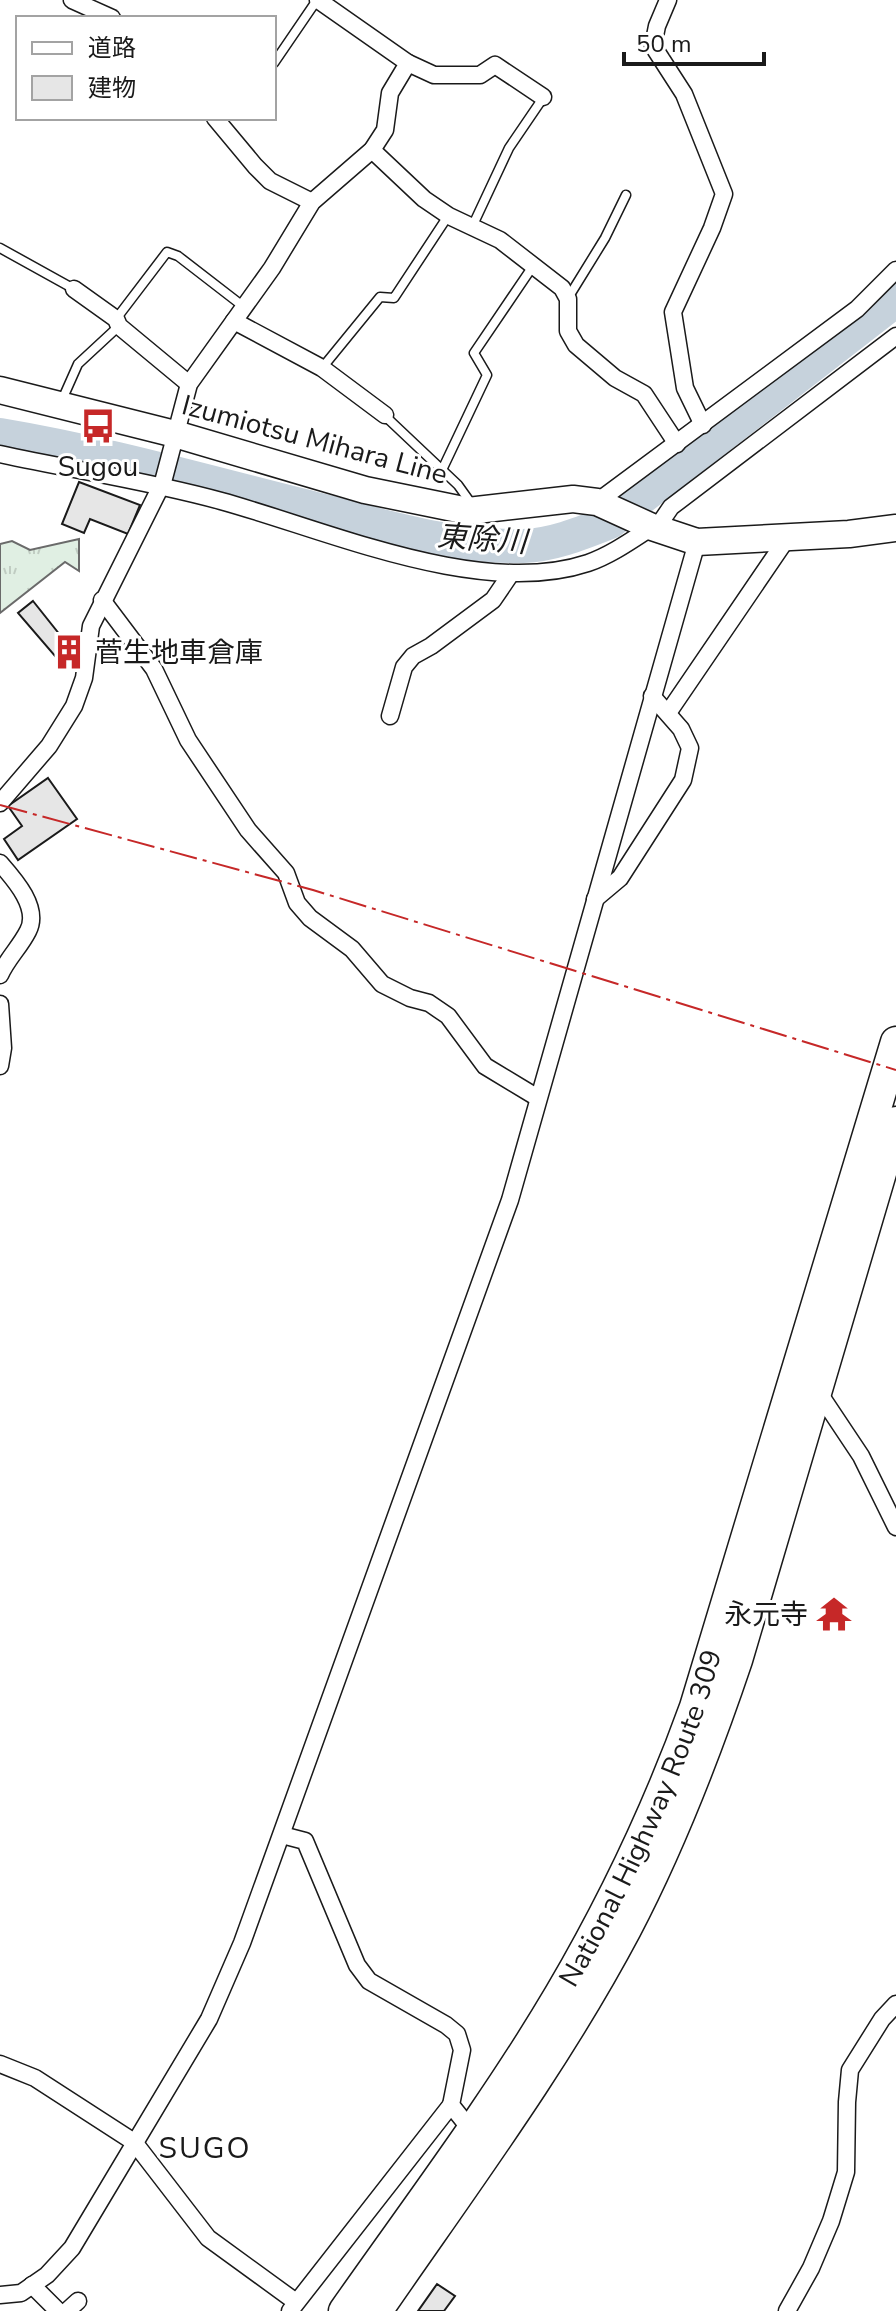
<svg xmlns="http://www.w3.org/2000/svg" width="896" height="2311" viewBox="0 0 896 2311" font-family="'Nunito Sans','Noto Sans JP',sans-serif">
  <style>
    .park { fill: url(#park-tufts); stroke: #6a6a6a; stroke-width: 2 }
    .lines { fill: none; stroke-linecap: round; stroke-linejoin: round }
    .river { stroke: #c6d2dc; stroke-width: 34 }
    .building { fill: #e6e6e6; stroke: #1a1a1a; stroke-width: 2 }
    .lane-casing { stroke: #1a1a1a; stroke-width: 11 }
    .street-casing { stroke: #1a1a1a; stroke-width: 19 }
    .primary-casing { stroke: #1a1a1a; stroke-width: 29 }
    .highway-casing { stroke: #1a1a1a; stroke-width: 33 }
    .lane { stroke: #fff; stroke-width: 8 }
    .street { stroke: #fff; stroke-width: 16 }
    .primary { stroke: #fff; stroke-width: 26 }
    .highway { stroke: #fff; stroke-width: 30 }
    .power { stroke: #c62828; stroke-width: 2; stroke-dasharray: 28 6 4 6; stroke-linecap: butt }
    .labels { text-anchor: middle; stroke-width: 6; stroke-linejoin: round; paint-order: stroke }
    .street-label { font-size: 28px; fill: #1a1a1a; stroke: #fff }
    .poi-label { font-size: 28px; fill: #1a1a1a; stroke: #fff }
    .water-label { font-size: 30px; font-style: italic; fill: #1a1a1a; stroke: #fff }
    .neighbourhood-label { font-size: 30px; letter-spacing: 2px; fill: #1a1a1a; stroke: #fff }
  </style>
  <defs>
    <pattern id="park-tufts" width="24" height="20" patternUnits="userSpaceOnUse" patternTransform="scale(2)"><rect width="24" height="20" fill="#e0efe3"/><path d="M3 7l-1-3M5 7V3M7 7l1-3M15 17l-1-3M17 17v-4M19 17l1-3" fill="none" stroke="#c0ccc2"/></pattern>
  </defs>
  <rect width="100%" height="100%" fill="#fff"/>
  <!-- park -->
  <polygon class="park" points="79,539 79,571 65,562 0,613 0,544 12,541 30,550"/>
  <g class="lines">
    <!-- river -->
    <path class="river" d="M0,435C108,453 214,484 320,510C386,527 454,548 523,546C553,545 582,533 610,522L896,300"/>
  </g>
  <!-- building -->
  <g class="building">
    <polygon points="79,482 140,505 128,534 90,519 84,533 62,524"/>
    <polygon points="33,601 64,640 61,663 18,613"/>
    <polygon points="64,640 77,641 75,664 61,663"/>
    <polygon points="48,778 77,819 18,860 4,839 22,826 8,806"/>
    <polygon points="437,2284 455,2296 444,2311 418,2311"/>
  </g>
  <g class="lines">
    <!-- lane casing -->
    <g class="lane-casing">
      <g id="lane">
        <polyline points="274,63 317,0"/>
        <polyline points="472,227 509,148 543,98"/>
        <polyline points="0,248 74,289"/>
        <polyline points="568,298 605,238 626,195"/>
        <polyline points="116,319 167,252 178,256 244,307"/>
        <polyline points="322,368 380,297 394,298 448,216"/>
        <polyline points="62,400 78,364 119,326"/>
        <polyline points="385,416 458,485 473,506"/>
        <polyline points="442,470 487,375 474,353 533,266"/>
      </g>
    </g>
    <!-- street casing -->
    <g class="street-casing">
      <g id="street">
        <polyline points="72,0 112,18"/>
        <polyline points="668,0 657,26 653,46 684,94 724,194 712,228 673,312 685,388 703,425"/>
        <polyline points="408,63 434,75 480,75 495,65 543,97"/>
        <polyline points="215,118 255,166 270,181 312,202"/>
        <polyline points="372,150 424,199 449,216 500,240 562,288 568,299 568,331 576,345 615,378 644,394 677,444"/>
        <polyline points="74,289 116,319 119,326 189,384"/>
        <polyline points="234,321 322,368 385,415"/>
        <path d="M0,454C73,470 149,481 221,501C327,530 480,599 588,563C611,555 632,540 652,527"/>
        <polyline points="597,502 857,309 896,270"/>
        <polyline points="656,529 671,507 896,336"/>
        <polyline points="102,600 154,669 188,740 248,830 286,873 297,903 310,918 352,949 382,984 410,998 429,1003 448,1016 485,1066 538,1098"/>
        <polyline points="668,713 788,537"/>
        <polyline points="390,716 404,667 413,656 431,646 493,600 510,575"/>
        <polyline points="0,803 49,746 74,706 84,678 91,626 163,482 189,384 272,268 312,202 372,150 385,130 390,93 408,63 318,0"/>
        <path d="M0,863C15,880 40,908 28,931C20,947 7,959 0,975"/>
        <polyline points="595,899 620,878 683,780 690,748 681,729 652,696"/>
        <polyline points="0,1004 3,1048 0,1066"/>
        <polyline points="817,1390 861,1456 896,1527"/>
        <polyline points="282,1835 305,1841 357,1965 369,1981 446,2025 457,2034 462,2050 451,2105 471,2130"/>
        <polyline points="0,2064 35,2078 134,2142 208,2238 296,2302"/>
        <polyline points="32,2285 58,2311"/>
        <polyline points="0,2295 21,2293 47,2275 72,2248 209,2019 242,1943 510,1200 697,542"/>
        <polyline points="67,2311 78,2301"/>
        <polyline points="290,2311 451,2105"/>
        <polyline points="787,2311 811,2268 831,2221 846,2172 847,2102 850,2070 882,2019 896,2004"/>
      </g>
    </g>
    <!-- primary casing -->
    <g class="primary-casing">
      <polyline id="primary" points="0,390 175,434 365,490 468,511 573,499 597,502 652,527 697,542 849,534 896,528"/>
    </g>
    <!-- highway casing -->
    <g class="highway-casing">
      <g id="highway">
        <path id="s1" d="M344,2311C417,2207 495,2104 560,1994C614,1902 659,1807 695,1707L896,1042"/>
        <path d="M377,2311C463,2186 555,2063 626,1929C671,1843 706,1752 737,1660L896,1122"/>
      </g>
    </g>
    <!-- lane -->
    <use href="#lane" class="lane"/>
    <!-- street -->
    <use href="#street" class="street"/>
    <!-- primary -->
    <use href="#primary" class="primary"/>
    <!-- highway -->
    <use href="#highway" class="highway"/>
    <!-- power -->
    <polyline class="power" points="0,805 313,890 896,1070"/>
  </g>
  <!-- icons -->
  <defs>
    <g id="bus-bare" transform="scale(2.76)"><path d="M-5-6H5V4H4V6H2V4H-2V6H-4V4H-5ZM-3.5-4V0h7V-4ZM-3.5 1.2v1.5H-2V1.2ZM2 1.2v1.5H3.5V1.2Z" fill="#c62828" stroke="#fff" stroke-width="2.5" paint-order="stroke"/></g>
    <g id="building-bare" transform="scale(2.76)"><path d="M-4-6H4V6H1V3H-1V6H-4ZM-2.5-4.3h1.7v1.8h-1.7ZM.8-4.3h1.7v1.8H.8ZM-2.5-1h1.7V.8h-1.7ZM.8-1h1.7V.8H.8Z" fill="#c62828" stroke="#fff" stroke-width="2.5" paint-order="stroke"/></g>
    <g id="temple-bare" transform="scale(2.76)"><path d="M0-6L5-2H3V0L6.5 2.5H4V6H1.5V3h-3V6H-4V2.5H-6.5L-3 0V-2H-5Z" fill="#c62828" stroke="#fff" stroke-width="2.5" paint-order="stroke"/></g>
  </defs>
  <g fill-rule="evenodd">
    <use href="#bus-bare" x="98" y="426"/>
    <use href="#building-bare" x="69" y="652"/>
    <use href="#temple-bare" x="834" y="1614"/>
  </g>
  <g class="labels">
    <!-- street labels -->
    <g class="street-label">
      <text transform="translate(315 439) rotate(15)" y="10">Izumiotsu Mihara Line</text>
      <text dy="10" stroke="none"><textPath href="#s1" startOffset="578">National Highway Route 309</textPath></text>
    </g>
    <!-- poi labels -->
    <g class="poi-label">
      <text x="98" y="476">Sugou</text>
      <text x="95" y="662" text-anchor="start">菅生地車倉庫</text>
      <text x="808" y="1624" text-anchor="end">永元寺</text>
    </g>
    <!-- water labels -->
    <g class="water-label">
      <text transform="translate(482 539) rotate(4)" y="10">東除川</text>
    </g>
    <!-- neighbourhood labels -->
    <g class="neighbourhood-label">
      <text x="205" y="2158">SUGO</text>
    </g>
  </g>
  <!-- legend -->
  <rect x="16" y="16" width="260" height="104" fill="#ffffff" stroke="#a3a3a3" stroke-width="2"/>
  <rect x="32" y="42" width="40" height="12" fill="#ffffff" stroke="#a3a3a3" stroke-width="2"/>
  <text x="88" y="56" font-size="24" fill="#1a1a1a">道路</text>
  <rect x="32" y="76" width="40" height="24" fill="#e6e6e6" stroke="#a3a3a3" stroke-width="2"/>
  <text x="88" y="96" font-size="24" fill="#1a1a1a">建物</text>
  <!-- scale -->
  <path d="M624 52v12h140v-12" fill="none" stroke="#1a1a1a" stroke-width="4"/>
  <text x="636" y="52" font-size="24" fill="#1a1a1a" stroke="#ffffff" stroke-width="6" paint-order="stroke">50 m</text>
</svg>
